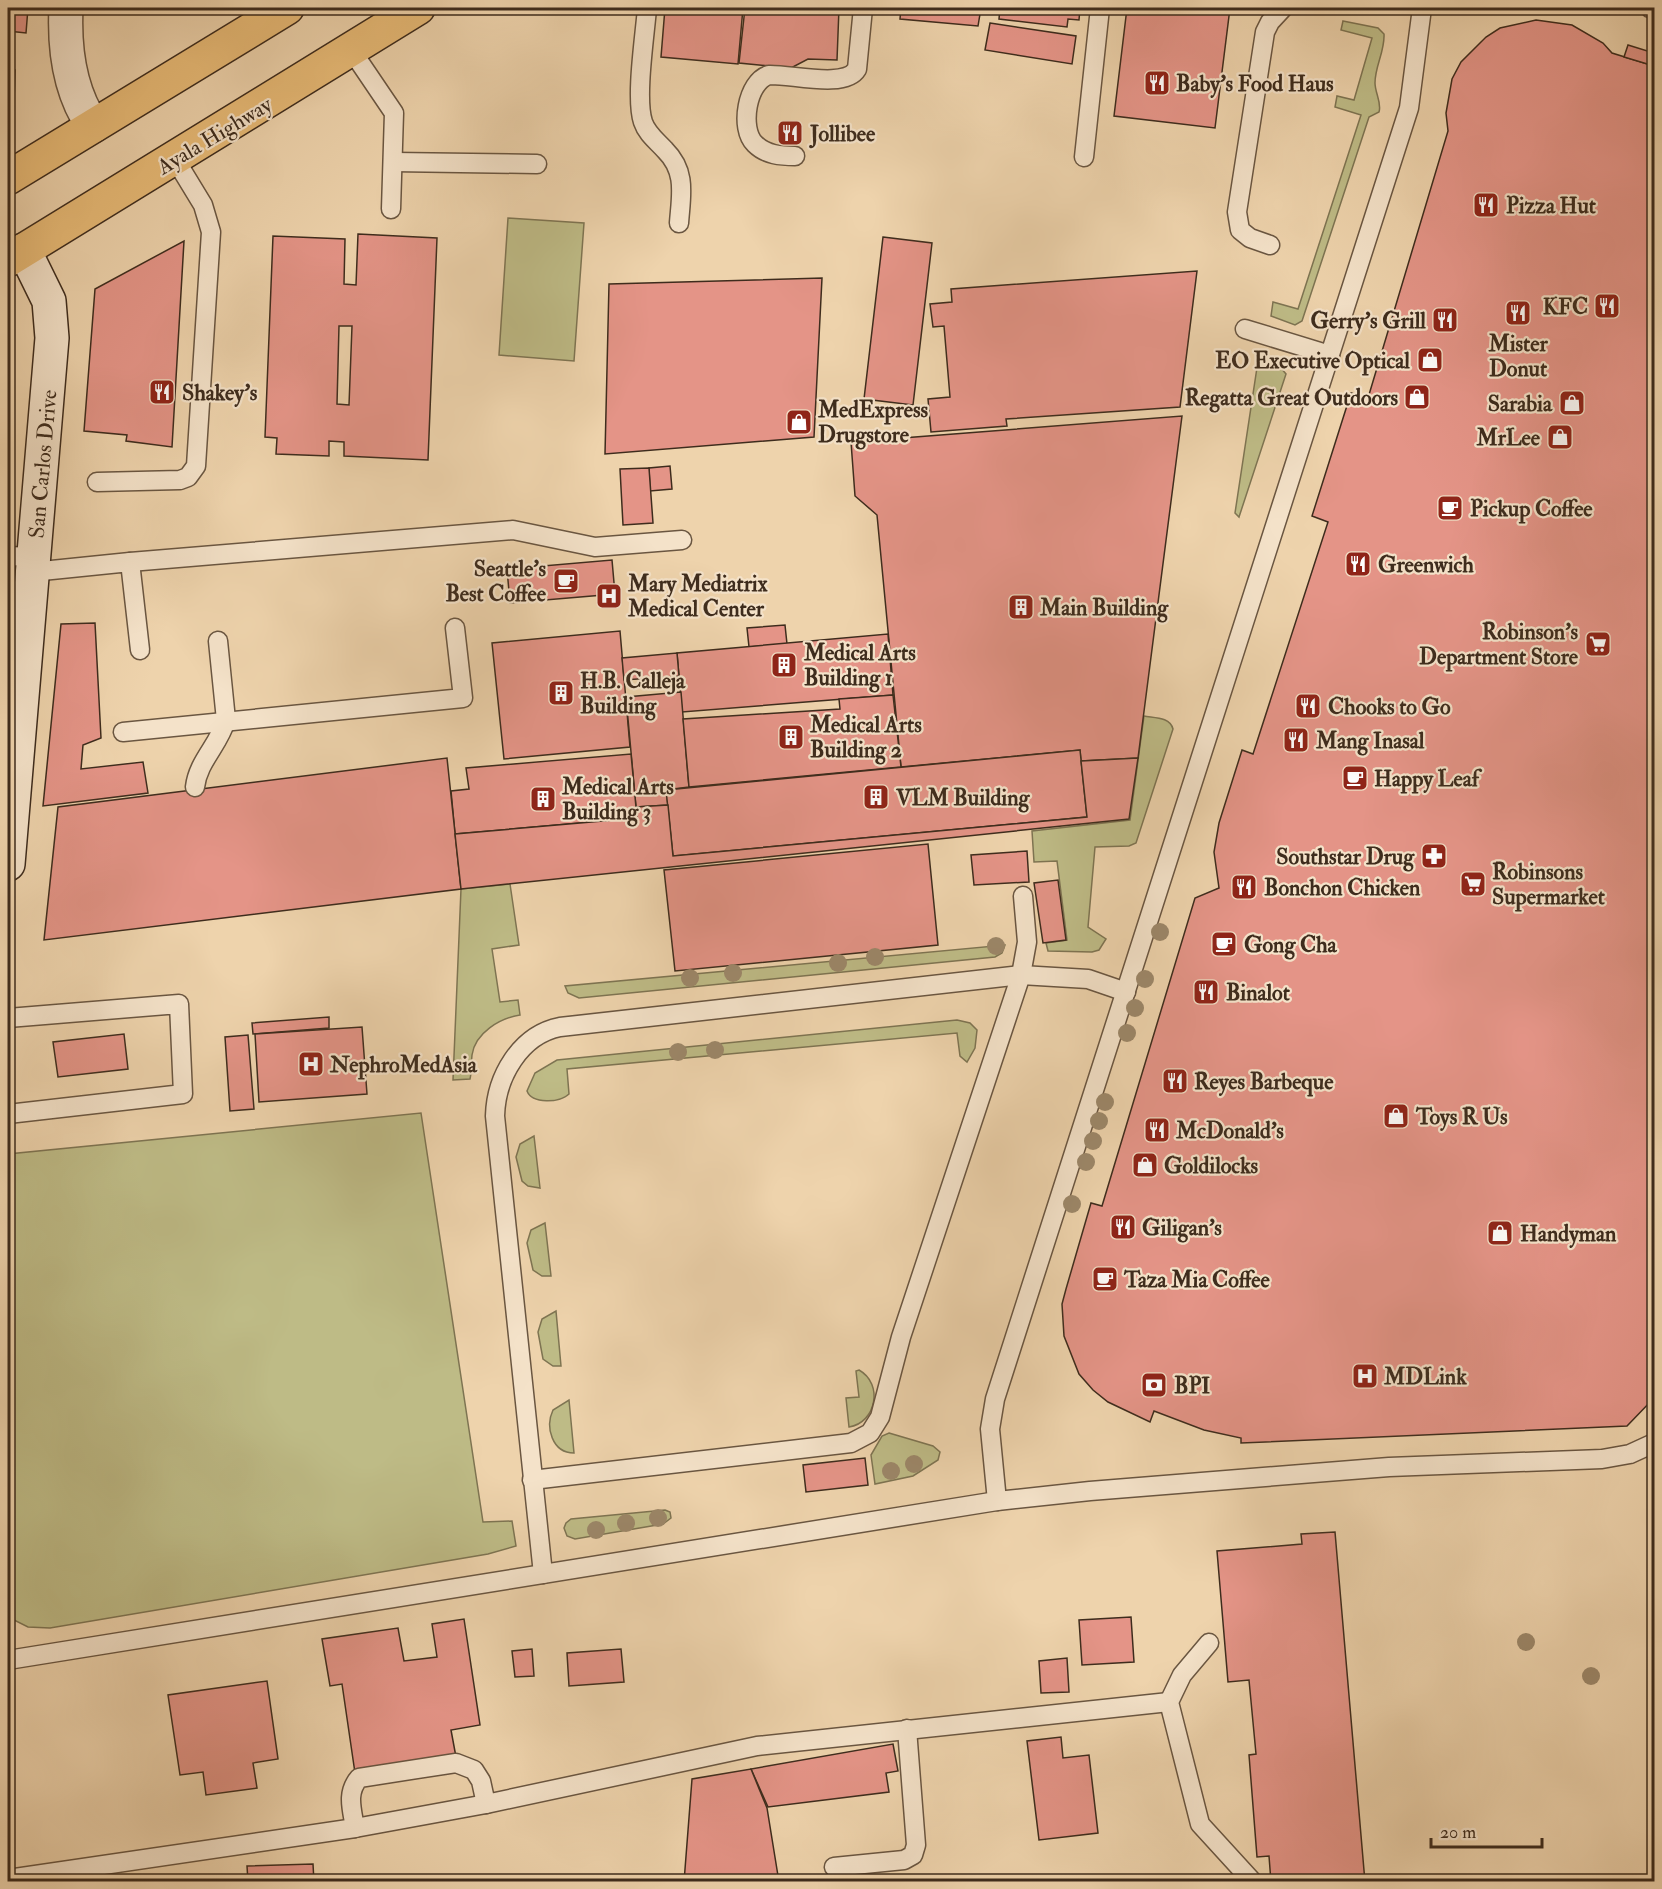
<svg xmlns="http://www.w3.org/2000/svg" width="1662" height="1889" viewBox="0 0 1662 1889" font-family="'IM FELL Double Pica',serif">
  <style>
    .green { fill: #bebb86; stroke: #7e7452; stroke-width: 1.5 }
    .building { fill: #e49487; stroke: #3e2c1d; stroke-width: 1.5; fill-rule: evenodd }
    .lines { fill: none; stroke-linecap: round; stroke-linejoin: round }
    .lane-casing { stroke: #6a5641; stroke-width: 21 }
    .street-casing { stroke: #6a5641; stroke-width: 36 }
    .secondary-casing { stroke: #3e2c1d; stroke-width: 36 }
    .highway-casing { stroke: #3e2c1d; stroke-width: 36 }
    .lane { stroke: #f4e2c9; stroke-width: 18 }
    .street { stroke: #f4e2c9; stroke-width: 33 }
    .secondary { stroke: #f4e2c9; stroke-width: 33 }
    .highway { stroke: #e7ba76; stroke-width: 33 }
    .tree { fill: #9c8769 }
    .labels { text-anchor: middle; stroke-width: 4.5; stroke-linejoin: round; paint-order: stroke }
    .poi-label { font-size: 22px; font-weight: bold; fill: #3e2c1d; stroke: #f4e2c9; text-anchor: start }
    .street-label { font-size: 22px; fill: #3e2c1d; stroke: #f4e2c9 }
  </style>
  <rect width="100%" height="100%" fill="#eed3ac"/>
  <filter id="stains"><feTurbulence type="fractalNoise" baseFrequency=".00333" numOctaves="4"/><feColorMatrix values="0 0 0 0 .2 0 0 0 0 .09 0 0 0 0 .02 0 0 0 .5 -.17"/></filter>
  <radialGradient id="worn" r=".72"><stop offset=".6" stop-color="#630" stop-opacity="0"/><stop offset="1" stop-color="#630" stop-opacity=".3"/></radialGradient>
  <!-- green -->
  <g class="green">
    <path d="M1343,21L1378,28L1384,34C1385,51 1375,66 1375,83C1375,93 1382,103 1379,112L1369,117L1302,321L1295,325L1271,316L1273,302L1298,309L1361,115L1335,107L1337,96L1354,100L1372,38L1341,30Z"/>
    <polygon points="508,218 584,223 574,361 499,355"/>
    <polygon points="1258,361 1280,367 1286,374 1239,517 1235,513"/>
    <path d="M1144,716C1155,718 1170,717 1173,729L1136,843L1129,846L1095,847L1088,927L1106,939L1099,950L1092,952L1048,951L1046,943L1067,940L1057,861L1034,862L1032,831L1130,820Z"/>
    <path d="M510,884L519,945L492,949L500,1002L518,1000L520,1015C500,1018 475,1033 472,1055C471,1063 472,1071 470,1079L453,1080L461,889Z"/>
    <polygon points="1005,945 1002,953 995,957 579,998 568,993 565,986"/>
    <path d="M957,1020L970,1023L977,1030L975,1048L967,1062L960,1056L957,1033L567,1069L569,1094C560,1103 532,1104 527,1091L535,1073L557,1060Z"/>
    <polygon points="421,1113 483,1522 512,1521 516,1546 488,1554 50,1628 28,1627 8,1617 8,1154"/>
    <polygon points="534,1136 540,1188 528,1186 522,1181 516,1157 520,1144"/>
    <polygon points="545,1223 551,1276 542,1276 533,1270 527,1243 531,1230"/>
    <polygon points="556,1311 561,1366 553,1366 543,1359 538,1332 542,1319"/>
    <path d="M859,1370C884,1384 876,1423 849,1427L846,1398L859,1397L856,1371Z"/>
    <path d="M569,1400L574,1453C552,1453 545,1427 553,1410Z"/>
    <polygon points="889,1433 933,1446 940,1452 938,1460 913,1476 875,1484 871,1455 882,1436"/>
    <polygon points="665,1510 670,1512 671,1518 663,1524 575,1539 567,1536 564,1528 566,1523 571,1519"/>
  </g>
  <!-- building -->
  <g class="building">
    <polygon points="8,8 28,8 26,33 8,31"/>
    <polygon points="665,8 743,8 738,64 661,57"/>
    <polygon points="745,8 839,8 837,60 808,59 791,68 739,63"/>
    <polygon points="901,8 981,8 978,26 900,19"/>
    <polygon points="1000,8 1080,8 1079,20 1068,19 1067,27 999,19"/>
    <polygon points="1127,8 1230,8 1215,128 1114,116"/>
    <polygon points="1536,20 1572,25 1603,43 1612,53 1654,66 1654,1398 1627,1426 1241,1443 1241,1438 1204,1430 1154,1411 1150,1422 1108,1402 1093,1390 1079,1374 1064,1336 1062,1304 1066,1289 1091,1203 1102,1206 1195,898 1219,888 1214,852 1219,823 1242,750 1253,754 1328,522 1312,516 1351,393 1368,398 1448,131 1446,113 1452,79 1461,62 1486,37 1500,28"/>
    <polygon points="990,23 1076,36 1072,64 985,50"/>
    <polygon points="1628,45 1654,53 1654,66 1624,57"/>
    <polygon points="8,70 15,70 14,102 8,106"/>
    <path d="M358,234L437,238L428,460L344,456V442L329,441V456L276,454L277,438L265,437L273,236L345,239L344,284L356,285ZM339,326H352L349,405L337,404Z"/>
    <polygon points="883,237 932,243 913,405 864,399"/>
    <polygon points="184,241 172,447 126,441 127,435 84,431 95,289"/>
    <polygon points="1197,271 1180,407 1006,419 1007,426 931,432 928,399 950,397 944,326 933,327 930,304 952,302 951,289"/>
    <polygon points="822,278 814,437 605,454 609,284"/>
    <polygon points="1182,416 1138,758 1081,761 1080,750 901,767 877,515 855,496 851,442"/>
    <polygon points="670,466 672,489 650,491 649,468"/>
    <polygon points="649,468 653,523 623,525 620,469"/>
    <polygon points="612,560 615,594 510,603 507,569"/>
    <polygon points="95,623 101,738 83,745 81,769 143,762 148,793 43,806 61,624"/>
    <polygon points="785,625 787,644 749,647 747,628"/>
    <polygon points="620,631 630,747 504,759 492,643"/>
    <polygon points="888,634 893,695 682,712 677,653"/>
    <polygon points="677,653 679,676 624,680 622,658"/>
    <polygon points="681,692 689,787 666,790 668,805 636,807 626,697"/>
    <polygon points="893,695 901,767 689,787 683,719 840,709 839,699"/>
    <polygon points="1080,750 1087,817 673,856 666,790"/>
    <polygon points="631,754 637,818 455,834 451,791 469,789 466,768"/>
    <polygon points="447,758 461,889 44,940 58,807"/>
    <polygon points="1138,758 1129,819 461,889 455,834 637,818 636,807 668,805 673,856 1087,817 1081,761"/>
    <polygon points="928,844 938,945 675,971 664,870"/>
    <polygon points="1027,851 1029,882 974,885 971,855"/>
    <polygon points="1058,880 1066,940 1043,943 1034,883"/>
    <polygon points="329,1017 329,1028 253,1034 252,1023"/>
    <polygon points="362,1027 367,1094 259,1102 255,1034"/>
    <polygon points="124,1034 128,1069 58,1077 53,1042"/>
    <polygon points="248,1035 254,1109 230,1111 225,1037"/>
    <polygon points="865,1458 868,1485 806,1492 803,1465"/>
    <polygon points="1335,1532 1365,1882 1271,1882 1269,1856 1257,1857 1249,1755 1256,1754 1249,1680 1228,1682 1217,1551 1302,1544 1301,1534"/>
    <polygon points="1131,1617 1134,1662 1082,1665 1079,1620"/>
    <polygon points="464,1619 480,1725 451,1730 456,1757 355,1773 342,1684 330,1686 322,1639 398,1628 404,1661 437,1657 432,1624"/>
    <polygon points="532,1649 534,1676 515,1677 512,1651"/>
    <polygon points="621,1649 624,1682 569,1686 567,1653"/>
    <polygon points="1067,1658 1069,1692 1041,1693 1039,1661"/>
    <polygon points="267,1681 278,1759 253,1763 257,1788 206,1795 203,1772 180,1775 168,1695"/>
    <polygon points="1061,1737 1063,1758 1089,1755 1098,1833 1039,1840 1027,1741"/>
    <polygon points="893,1744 898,1771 886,1773 889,1792 768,1807 751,1769"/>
    <polygon points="751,1769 767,1808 779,1882 684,1882 692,1779"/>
    <polygon points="313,1864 314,1882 248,1882 247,1866"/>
  </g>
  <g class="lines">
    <!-- lane casing -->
    <g class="lane-casing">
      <g id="lane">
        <path d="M647,8C645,35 635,98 643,122C647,134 657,141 665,150C687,172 681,195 679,223"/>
        <polyline points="1650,8 1654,9"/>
        <polyline points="352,51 394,113 391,209"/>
        <path d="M795,156C781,156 766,155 755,144C739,129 747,81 769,75C791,74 845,89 857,69L863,8"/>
        <polyline points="1084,157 1100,8"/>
        <polyline points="393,162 537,164"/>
        <polyline points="1270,245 1250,238 1240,230 1237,212 1265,32 1270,22 1283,8"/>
        <polyline points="1245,329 1330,355"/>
        <polyline points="97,482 180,480 188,477 196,466 211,232 203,205 175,159"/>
        <polyline points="8,556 33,557"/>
        <polyline points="130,562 513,530 595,547 682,540"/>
        <polyline points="32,572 130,562 140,650"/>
        <polyline points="123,732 463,698 455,628"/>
        <path d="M195,787C198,761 219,745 226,720L218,641"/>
        <polyline points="8,1018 179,1004 183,1094 8,1114"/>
        <polyline points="532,1480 851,1443 870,1433 880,1417 901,1337 1021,975 1027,942 1023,896"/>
        <polyline points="997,1501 990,1429 995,1399 1409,108 1422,8"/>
        <path d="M543,1574L495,1116C496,1077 520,1035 560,1027L1021,975L1088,979L1126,992"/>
        <polyline points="1209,1643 1182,1675 1169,1702 1200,1824 1253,1882"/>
        <polyline points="8,1660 997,1501 1090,1491 1389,1467 1602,1459 1630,1454 1654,1443"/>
        <path d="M355,1828C352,1809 346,1793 359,1778L456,1763L474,1770L481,1781L486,1804"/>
        <polyline points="834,1867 904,1860 913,1855 916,1845 907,1729"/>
        <polyline points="8,1879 355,1828 486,1804 757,1746 1169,1702"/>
      </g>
    </g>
    <!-- street casing -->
    <g class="street-casing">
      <path id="street" d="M66,8C64,49 69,91 93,126"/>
    </g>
    <!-- secondary casing -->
    <g class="secondary-casing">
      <polyline id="secondary" points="8,864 52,338 49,301 24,250"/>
    </g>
    <!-- highway casing -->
    <g class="highway-casing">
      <g id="highway">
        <polyline points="8,178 287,8"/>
        <polyline points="8,260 418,8"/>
      </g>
    </g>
    <!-- lane -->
    <use href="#lane" class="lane"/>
    <!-- street -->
    <use href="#street" class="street"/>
    <!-- secondary -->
    <use href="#secondary" class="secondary"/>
    <!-- highway -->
    <use href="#highway" class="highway"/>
  </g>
  <!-- trees -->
  <g class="tree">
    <circle cx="1160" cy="932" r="9"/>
    <circle cx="996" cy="946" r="9"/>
    <circle cx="875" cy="957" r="9"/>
    <circle cx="838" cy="963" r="9"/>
    <circle cx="733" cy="973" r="9"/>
    <circle cx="690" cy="978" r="9"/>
    <circle cx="1145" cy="979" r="9"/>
    <circle cx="1135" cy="1008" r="9"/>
    <circle cx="1127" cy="1033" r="9"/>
    <circle cx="715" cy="1050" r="9"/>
    <circle cx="678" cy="1052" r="9"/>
    <circle cx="1105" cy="1102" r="9"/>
    <circle cx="1099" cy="1121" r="9"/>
    <circle cx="1093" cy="1141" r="9"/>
    <circle cx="1086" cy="1162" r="9"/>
    <circle cx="1072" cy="1204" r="9"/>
    <circle cx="914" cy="1464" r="9"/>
    <circle cx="891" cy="1471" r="9"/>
    <circle cx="658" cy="1518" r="9"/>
    <circle cx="626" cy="1523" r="9"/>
    <circle cx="596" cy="1530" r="9"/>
    <circle cx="1526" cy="1642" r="9"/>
    <circle cx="1591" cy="1676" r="9"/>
  </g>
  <!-- icons -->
  <defs>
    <g id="restaurant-square" transform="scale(1.35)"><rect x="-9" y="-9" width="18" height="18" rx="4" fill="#8f2418" stroke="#f4e2c9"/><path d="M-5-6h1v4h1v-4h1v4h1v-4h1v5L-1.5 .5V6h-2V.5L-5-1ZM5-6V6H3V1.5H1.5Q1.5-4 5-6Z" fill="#fff"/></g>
    <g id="shop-square" transform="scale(1.35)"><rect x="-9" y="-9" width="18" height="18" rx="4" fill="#8f2418" stroke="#f4e2c9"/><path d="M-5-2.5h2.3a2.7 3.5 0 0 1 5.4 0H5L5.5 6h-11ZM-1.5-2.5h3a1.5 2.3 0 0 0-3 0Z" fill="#fff"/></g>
    <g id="cafe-square" transform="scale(1.35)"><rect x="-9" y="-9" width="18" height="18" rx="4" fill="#8f2418" stroke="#f4e2c9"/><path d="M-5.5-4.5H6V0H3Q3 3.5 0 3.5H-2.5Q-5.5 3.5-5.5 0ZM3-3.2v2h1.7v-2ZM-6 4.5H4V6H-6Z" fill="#fff"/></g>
    <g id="hospital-square" transform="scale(1.35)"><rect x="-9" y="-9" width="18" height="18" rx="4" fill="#8f2418" stroke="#f4e2c9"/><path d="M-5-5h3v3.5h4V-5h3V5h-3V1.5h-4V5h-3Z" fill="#fff"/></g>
    <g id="building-square" transform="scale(1.35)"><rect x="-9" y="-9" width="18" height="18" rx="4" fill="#8f2418" stroke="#f4e2c9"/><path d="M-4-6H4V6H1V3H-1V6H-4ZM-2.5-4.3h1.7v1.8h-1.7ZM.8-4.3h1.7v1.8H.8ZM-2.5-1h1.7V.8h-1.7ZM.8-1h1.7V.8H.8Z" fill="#fff"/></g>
    <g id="supermarket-square" transform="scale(1.35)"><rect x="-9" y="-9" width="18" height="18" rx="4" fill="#8f2418" stroke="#f4e2c9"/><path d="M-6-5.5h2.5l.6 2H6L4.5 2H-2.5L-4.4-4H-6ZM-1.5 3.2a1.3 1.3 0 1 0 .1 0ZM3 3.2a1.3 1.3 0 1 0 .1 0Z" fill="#fff"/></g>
    <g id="pharmacy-square" transform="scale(1.35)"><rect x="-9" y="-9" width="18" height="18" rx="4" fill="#8f2418" stroke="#f4e2c9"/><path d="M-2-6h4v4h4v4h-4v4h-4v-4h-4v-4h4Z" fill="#fff"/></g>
    <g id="bank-square" transform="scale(1.35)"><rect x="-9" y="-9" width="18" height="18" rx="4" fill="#8f2418" stroke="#f4e2c9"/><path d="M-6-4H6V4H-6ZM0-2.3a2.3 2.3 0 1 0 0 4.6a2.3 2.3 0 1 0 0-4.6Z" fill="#fff"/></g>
  </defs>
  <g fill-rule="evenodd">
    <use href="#restaurant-square" x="1157" y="83"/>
    <use href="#restaurant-square" x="790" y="133"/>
    <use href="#restaurant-square" x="1486" y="205"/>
    <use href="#restaurant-square" x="1607" y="306"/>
    <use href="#restaurant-square" x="1518" y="313"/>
    <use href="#restaurant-square" x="1445" y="320"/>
    <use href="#shop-square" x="1430" y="360"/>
    <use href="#restaurant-square" x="162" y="392"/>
    <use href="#shop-square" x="1417" y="397"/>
    <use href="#shop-square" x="1572" y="403"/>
    <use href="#shop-square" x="799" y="422"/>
    <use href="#shop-square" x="1560" y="437"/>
    <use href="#cafe-square" x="1450" y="508"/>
    <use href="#restaurant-square" x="1358" y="564"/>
    <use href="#cafe-square" x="566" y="581"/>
    <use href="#hospital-square" x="609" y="596"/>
    <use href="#building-square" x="1021" y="607"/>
    <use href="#supermarket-square" x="1598" y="644"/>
    <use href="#building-square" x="784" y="665"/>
    <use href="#building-square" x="561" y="693"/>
    <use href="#restaurant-square" x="1308" y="706"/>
    <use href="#building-square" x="791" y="737"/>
    <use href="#restaurant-square" x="1296" y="740"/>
    <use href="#cafe-square" x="1355" y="778"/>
    <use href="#building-square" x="876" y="797"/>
    <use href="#building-square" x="543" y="799"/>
    <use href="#pharmacy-square" x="1434" y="856"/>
    <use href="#supermarket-square" x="1473" y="884"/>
    <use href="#restaurant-square" x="1244" y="887"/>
    <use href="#cafe-square" x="1224" y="944"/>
    <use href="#restaurant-square" x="1206" y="992"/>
    <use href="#hospital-square" x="311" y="1064"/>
    <use href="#restaurant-square" x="1175" y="1081"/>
    <use href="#shop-square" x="1396" y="1116"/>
    <use href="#restaurant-square" x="1157" y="1130"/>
    <use href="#shop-square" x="1145" y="1165"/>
    <use href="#restaurant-square" x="1123" y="1227"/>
    <use href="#shop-square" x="1500" y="1233"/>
    <use href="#cafe-square" x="1105" y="1279"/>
    <use href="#hospital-square" x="1365" y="1376"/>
    <use href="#bank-square" x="1154" y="1385"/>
  </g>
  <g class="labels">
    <!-- poi labels -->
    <g class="poi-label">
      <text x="1176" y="91">Baby's Food Haus</text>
      <text x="810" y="141">Jollibee</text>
      <text x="1506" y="213">Pizza Hut</text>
      <text x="1588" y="314" text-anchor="end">KFC</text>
      <text x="1426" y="328" text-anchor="end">Gerry's Grill</text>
      <text x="1518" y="351" text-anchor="middle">Mister<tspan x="1518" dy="25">Donut</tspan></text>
      <text x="1410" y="368" text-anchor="end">EO Executive Optical</text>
      <text x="182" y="400">Shakey's</text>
      <text x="1398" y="405" text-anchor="end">Regatta Great Outdoors</text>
      <text x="1552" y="411" text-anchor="end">Sarabia</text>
      <text x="818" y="417">MedExpress<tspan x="818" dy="25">Drugstore</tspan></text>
      <text x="1540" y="445" text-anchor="end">MrLee</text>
      <text x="1470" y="516">Pickup Coffee</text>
      <text x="1378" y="572">Greenwich</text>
      <text x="546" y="576" text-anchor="end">Seattle's<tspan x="546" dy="25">Best Coffee</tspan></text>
      <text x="628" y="591">Mary Mediatrix<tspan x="628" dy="25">Medical Center</tspan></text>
      <text x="1040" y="615">Main Building</text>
      <text x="1578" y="639" text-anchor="end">Robinson's<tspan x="1578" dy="25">Department Store</tspan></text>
      <text x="804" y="660">Medical Arts<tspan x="804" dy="25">Building 1</tspan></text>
      <text x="580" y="688">H.B. Calleja<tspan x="580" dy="25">Building</tspan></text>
      <text x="1328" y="714">Chooks to Go</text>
      <text x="810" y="732">Medical Arts<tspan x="810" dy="25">Building 2</tspan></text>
      <text x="1316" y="748">Mang Inasal</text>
      <text x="1374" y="786">Happy Leaf</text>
      <text x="562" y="794">Medical Arts<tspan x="562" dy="25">Building 3</tspan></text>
      <text x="896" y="805">VLM Building</text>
      <text x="1414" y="864" text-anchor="end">Southstar Drug</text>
      <text x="1492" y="879">Robinsons<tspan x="1492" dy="25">Supermarket</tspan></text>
      <text x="1264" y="895">Bonchon Chicken</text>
      <text x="1244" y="952">Gong Cha</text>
      <text x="1226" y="1000">Binalot</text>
      <text x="330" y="1072">NephroMedAsia</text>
      <text x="1194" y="1089">Reyes Barbeque</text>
      <text x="1416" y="1124">Toys R Us</text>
      <text x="1176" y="1138">McDonald's</text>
      <text x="1164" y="1173">Goldilocks</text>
      <text x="1142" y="1235">Giligan's</text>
      <text x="1520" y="1241">Handyman</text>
      <text x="1124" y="1287">Taza Mia Coffee</text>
      <text x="1384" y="1384">MDLink</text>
      <text x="1174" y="1393">BPI</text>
    </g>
    <!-- street labels -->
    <g class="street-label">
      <text transform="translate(214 135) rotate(-31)" y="8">Ayala Highway</text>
      <text transform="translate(42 464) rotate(-85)" y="8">San Carlos Drive</text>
    </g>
  </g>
  <!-- margin -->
  <rect width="1662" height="1889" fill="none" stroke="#eed3ac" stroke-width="30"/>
  <rect x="9" y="9" width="1644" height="1871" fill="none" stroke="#3e2c1d" stroke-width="3"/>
  <rect x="15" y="15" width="1632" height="1859" fill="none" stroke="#3e2c1d" stroke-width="1.5"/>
  <!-- scale -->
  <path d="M1431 1838v9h111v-9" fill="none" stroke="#3e2c1d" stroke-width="3"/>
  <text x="1440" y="1838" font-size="18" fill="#3e2c1d" stroke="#f4e2c9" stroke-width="4.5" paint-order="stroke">20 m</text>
  <rect width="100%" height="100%" filter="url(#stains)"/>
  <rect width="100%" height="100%" fill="url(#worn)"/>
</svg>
